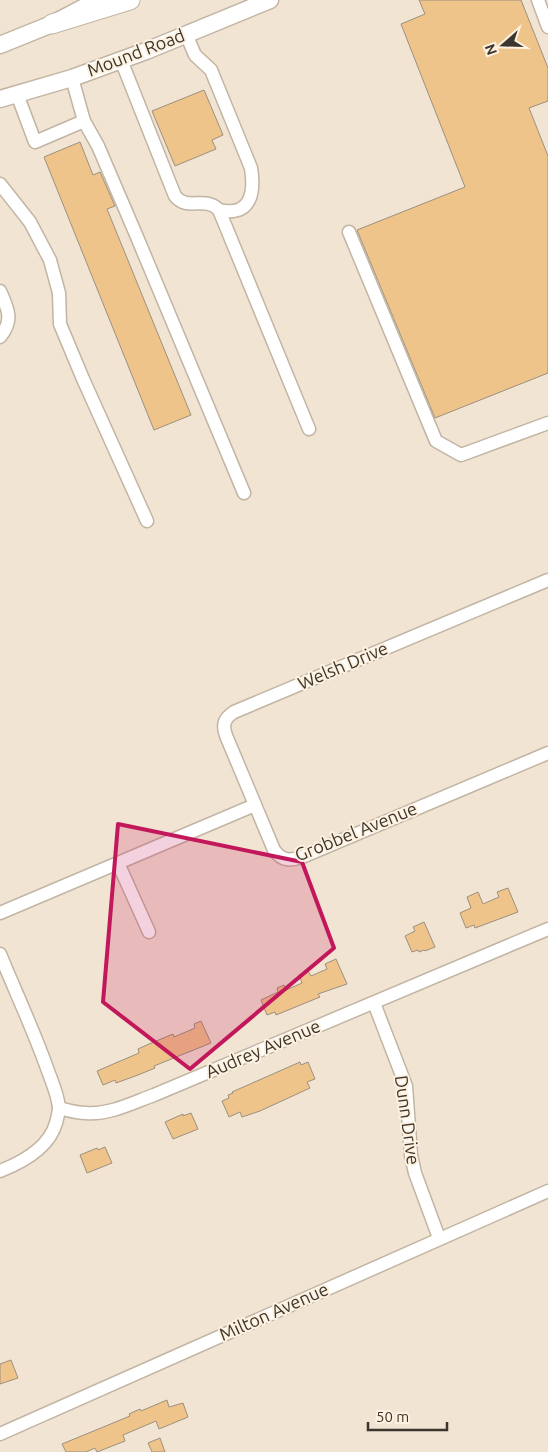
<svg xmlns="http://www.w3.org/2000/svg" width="548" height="1452" viewBox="0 0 548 1452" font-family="Ubuntu,sans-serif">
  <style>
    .building { fill: #eec48a; stroke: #9c907f }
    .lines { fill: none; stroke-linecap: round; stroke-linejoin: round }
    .minor-casing { stroke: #c2b5a3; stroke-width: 15 }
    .major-casing { stroke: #c2b5a3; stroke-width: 19 }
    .highway-casing { stroke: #c2b5a3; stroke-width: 21 }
    .minor { stroke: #fff; stroke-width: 12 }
    .major { stroke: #fff; stroke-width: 16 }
    .highway { stroke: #fff; stroke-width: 19 }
    .marked { fill: #c2185b; fill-opacity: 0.2; stroke: #c2185b; stroke-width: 4; stroke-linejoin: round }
    .labels { text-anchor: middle; stroke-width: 4; stroke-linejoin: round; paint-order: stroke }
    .street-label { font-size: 18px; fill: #3b362f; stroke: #fff1df }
  </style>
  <rect width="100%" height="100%" fill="#f2e4d2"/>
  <!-- building -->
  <g class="building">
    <polygon points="419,0 521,0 548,68 548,101 529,108 548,156 548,373 435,418 357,230 465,187 401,24 425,14"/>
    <polygon points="204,90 223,135 212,140 216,149 175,166 152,111"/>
    <polygon points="80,142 93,175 100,172 115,206 107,209 191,415 154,430 44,157"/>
    <polygon points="508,888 518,912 475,928 474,925 466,928 460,913 471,908 467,897 478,892 483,904 499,897 497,892"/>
    <polygon points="424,922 435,947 425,951 424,950 419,952 418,950 412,952 405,936 415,931 413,927"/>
    <polygon points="336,959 347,984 318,994 320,997 276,1015 275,1012 267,1015 261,1000 278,992 277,988 284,985 286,990 302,983 299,975 308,971 311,976 327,969 325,964"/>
    <polygon points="201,1021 211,1043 154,1066 155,1068 138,1075 116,1083 115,1080 103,1085 97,1071 139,1053 138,1049 149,1044 173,1034 174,1037 195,1028 194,1024"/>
    <polygon points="300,1062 301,1065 308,1062 315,1079 307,1082 310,1088 260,1111 242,1117 240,1112 229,1117 222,1101 229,1098 228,1095 233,1093 232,1092"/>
    <polygon points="191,1113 198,1129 173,1139 165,1122 183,1114 183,1116"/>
    <polygon points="105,1147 112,1163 87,1173 80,1155 97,1148 98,1150"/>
    <polygon points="11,1360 18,1378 0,1384 0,1364"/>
    <polygon points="167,1400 169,1407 183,1403 188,1417 159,1429 156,1421 123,1435 125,1441 97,1452 95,1448 86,1452 66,1452 62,1444 130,1416 129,1414 140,1409 141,1411"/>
    <polygon points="160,1438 165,1452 152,1452 148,1443"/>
  </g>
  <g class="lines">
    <!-- minor casing -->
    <g class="minor-casing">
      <g id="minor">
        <polyline points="538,0 548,27"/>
        <path d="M186,34L195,55L211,70L251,168C255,193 251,217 219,210"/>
        <path d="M121,60L175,196C188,212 205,195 219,210L309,429"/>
        <polyline points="72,78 84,121 98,146 137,237 244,493"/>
        <polyline points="17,94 35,142 84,121"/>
        <polyline points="0,184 30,222 50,260 59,293 60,324 83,379 147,521"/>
        <polyline points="349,232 436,441 461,455 548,423"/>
        <path d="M0,291C8,309 14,320 0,337"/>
        <path d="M548,580L234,712C223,719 222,726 227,738L274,850C282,861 290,861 302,857L548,753"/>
        <polyline points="118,863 149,932"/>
        <polyline points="0,913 255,805"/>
        <path d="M0,954C16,993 34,1031 48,1071C52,1082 58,1095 59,1108C59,1112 57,1119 56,1123C49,1148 23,1162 0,1171"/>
        <polyline points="374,1003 406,1086 411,1155 415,1173 439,1238"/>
        <path d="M59,1108C67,1110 77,1113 86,1113C109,1115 132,1103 154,1095L548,929"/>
        <polyline points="0,1434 548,1191"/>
      </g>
    </g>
    <!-- major casing -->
    <g class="major-casing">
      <g id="major">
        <polyline points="0,45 52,24 98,0"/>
        <polyline points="0,99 72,78 146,51 270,0"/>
      </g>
    </g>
    <!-- highway casing -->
    <g class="highway-casing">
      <polyline id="highway" points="52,24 130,0"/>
    </g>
    <!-- minor -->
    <use href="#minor" class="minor"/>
    <!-- major -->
    <use href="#major" class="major"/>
    <!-- highway -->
    <use href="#highway" class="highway"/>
  </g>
  <!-- marked area -->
  <path class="marked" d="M118,824L302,862L334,948L190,1069L103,1002Z"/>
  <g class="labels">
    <!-- street labels -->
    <g class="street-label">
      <text transform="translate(136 53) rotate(-21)" y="6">Mound Road</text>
      <text transform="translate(343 666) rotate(-23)" y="6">Welsh Drive</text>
      <text transform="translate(356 832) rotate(-22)" y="6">Grobbel Avenue</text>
      <text transform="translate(263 1049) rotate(-23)" y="6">Audrey Avenue</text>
      <text transform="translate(407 1120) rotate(82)" y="6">Dunn Drive</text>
      <text transform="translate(274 1312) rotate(-24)" y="6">Milton Avenue</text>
    </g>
  </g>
  <!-- north arrow -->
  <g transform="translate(503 45) rotate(250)" stroke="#fff1df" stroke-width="4" paint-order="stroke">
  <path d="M0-4L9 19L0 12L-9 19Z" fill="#3b362f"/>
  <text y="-8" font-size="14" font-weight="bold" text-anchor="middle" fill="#3b362f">N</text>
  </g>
  <!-- scale -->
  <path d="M368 1422v8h79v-8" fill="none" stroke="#3b362f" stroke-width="2.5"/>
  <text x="376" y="1422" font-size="15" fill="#3b362f" stroke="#fff1df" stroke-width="4" paint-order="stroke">50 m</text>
</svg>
